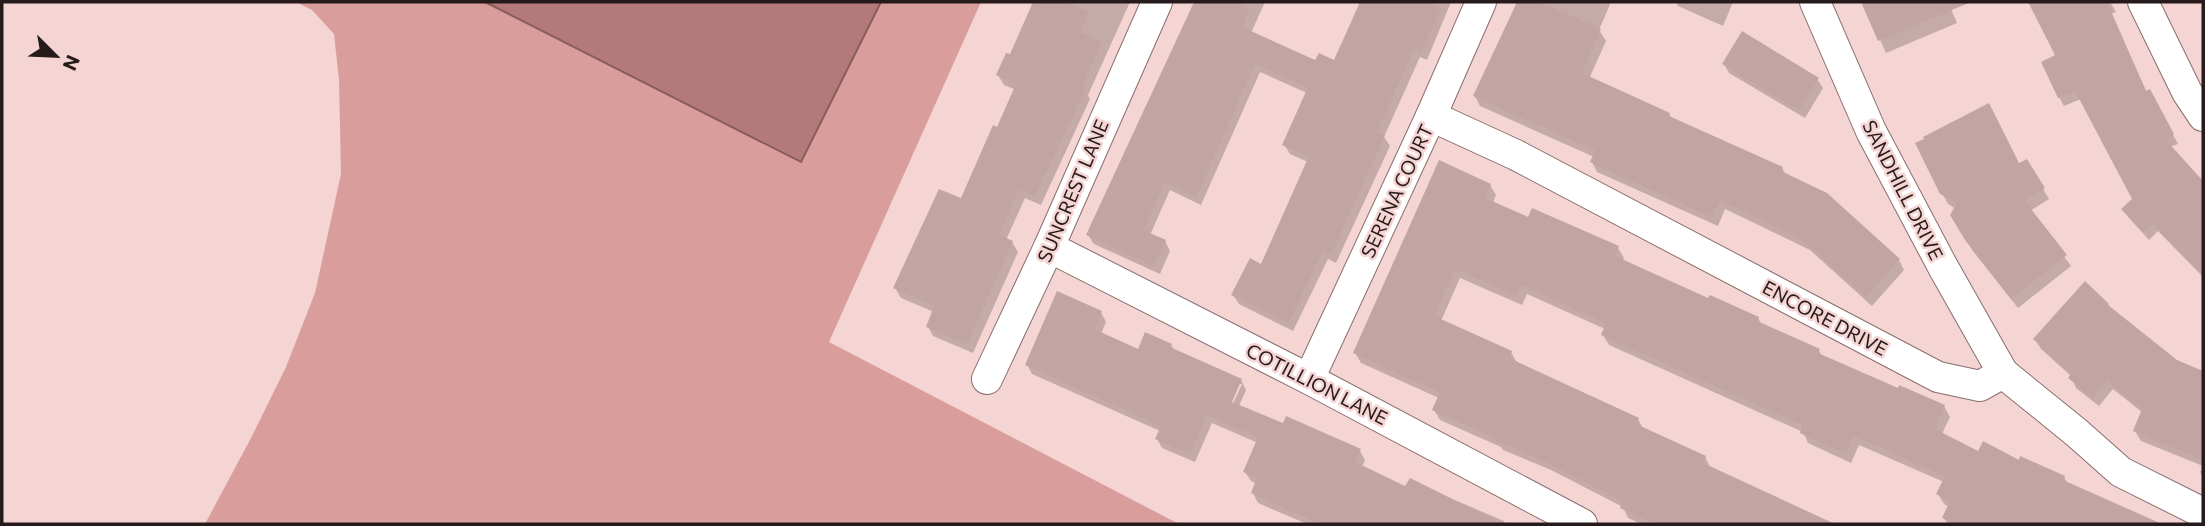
<svg xmlns="http://www.w3.org/2000/svg" width="2205" height="526" viewBox="0 0 2205 526" font-family="Commissioner,sans-serif">
  <style>
    .forest { fill: #d99e9c }
    .water { fill: #b37a79; stroke: #895d5c; stroke-width: 2 }
    .shadow { fill: #0003; fill-rule: evenodd }
    .building { fill: #c2a4a2 }
    .lines { fill: none; stroke-linecap: round; stroke-linejoin: round }
    .street-casing { stroke: #8a6e6d; stroke-width: 32 }
    .street { stroke: #fff; stroke-width: 30 }
    .labels { text-anchor: middle; stroke-width: 5; stroke-linejoin: round; paint-order: stroke }
    .street-label { font-size: 19px; fill: #261a1a; stroke: #f5d5d4 }
  </style>
  <rect width="100%" height="100%" fill="#f5d5d4"/>
  <!-- forest -->
  <polygon class="forest" points="296,2 485,2 801,162 881,2 981,2 829,342 1179,524 205,524 251,438 286,367 315,293 341,174 339,80 334,34 312,10"/>
  <!-- water -->
  <polygon class="water" points="485,2 881,2 801,162"/>
  <!-- shadow -->
  <g class="shadow">
    <polygon points="1035,2 1130,2 1088,95 1090,99 1041,205 1025,198 1006,240 1012,242 1018,252 973,353 933,336 928,326 934,312 901,298 895,288 961,201 998,130 1016,90 1004,85 998,75 1011,57"/>
    <polygon points="1195,2 1265,2 1251,33 1316,62 1335,62 1360,6 1357,2 1451,2 1427,60 1420,57 1384,137 1390,146 1336,263 1328,259 1293,331 1239,304 1233,295 1262,266 1308,162 1290,154 1284,144 1307,93 1260,72 1201,205 1170,190 1150,235 1165,241 1170,251 1160,274 1094,244 1088,235"/>
    <polygon points="1519,2 1611,2 1599,30 1606,41 1589,79 1669,114 1672,119 1782,168 1786,175 1899,260 1904,270 1872,306 1810,250 1725,209 1718,226 1597,172 1592,162 1594,157 1480,106 1475,96"/>
    <polygon points="1676,2 1733,2 1723,26 1678,6"/>
    <polygon points="1863,2 1948,2 1957,23 1886,53"/>
    <polygon points="2030,2 2110,2 2116,12 2111,14 2147,93 2150,91 2178,144 2170,147 2203,183 2203,277 2158,231 2149,240 2129,218 2124,210 2134,200 2081,99 2064,106 2059,97 2057,56"/>
    <polygon points="1724,64 1817,79 1823,88 1805,118 1729,73"/>
    <polygon points="2027,161 2049,199 2030,211 2071,266 2018,308 1973,251 1952,215 1956,209 1948,204 1942,193"/>
    <polygon points="1490,185 1496,195 1493,203 1529,219 1618,248 1624,258 1622,262 1709,300 1758,318 1762,325 1819,351 1822,356 1899,390 1944,406 1950,417 1942,434 1979,453 2020,462 2064,477 2068,484 2136,524 1948,524 1944,518 1949,507 1944,504 1938,494 1944,482 1859,445 1851,463 1808,443 1803,432 1609,345 1603,335 1605,329 1527,294 1522,305 1460,278 1441,321 1511,352 1517,363 1638,419 1644,430 1705,457 1711,469 1832,524 1641,524 1628,518 1623,507 1551,470 1503,450 1501,447 1440,420 1434,410 1439,398 1361,363 1355,353"/>
    <polygon points="2108,305 2111,310 2176,362 2203,373 2203,478 2200,472 2203,466 2141,441 2135,431 2143,413 2113,389 2099,406 2076,388 2071,376 2041,349 2035,339"/>
    <path d="M1101,312L1106,322L1101,334L1139,351L1171,345L1174,350L1241,380L1246,390L1239,406L1284,425L1360,451L1365,460L1362,467L1406,489L1456,503L1457,501L1504,521L1505,524H1307L1258,503L1253,493L1257,484L1251,481L1245,472L1258,443L1212,423L1195,462L1162,448L1157,439L1160,431L1032,374L1027,364ZM1238,384H1242L1230,410L1227,409Z"/>
  </g>
  <!-- building -->
  <g class="building">
    <polygon points="1033,2 1067,2 1089,12 1080,32 1102,42 1082,87 1086,88 1035,196 1019,189 999,235 1013,241 967,344 926,327 934,306 893,288 939,189 961,198 993,125 997,127 1016,84 996,75 1006,53 1010,54"/>
    <polygon points="1194,2 1237,2 1250,8 1242,27 1315,60 1319,53 1334,60 1360,2 1428,2 1441,8 1421,52 1414,49 1377,132 1385,135 1331,254 1323,251 1288,323 1231,295 1250,258 1261,264 1309,156 1282,145 1308,87 1255,64 1196,197 1165,182 1143,230 1166,240 1154,266 1086,235"/>
    <polygon points="1517,2 1539,2 1601,29 1582,73 1670,113 1669,116 1783,167 1781,171 1827,193 1900,259 1866,297 1802,240 1720,200 1712,217 1590,162 1595,150 1473,96"/>
    <polygon points="1861,2 1971,2 1878,41"/>
    <polygon points="2028,2 2107,2 2146,91 2150,89 2174,134 2165,139 2203,181 2203,275 2152,224 2143,232 2121,209 2132,199 2075,91 2058,98 2041,62 2055,55"/>
    <polygon points="1742,31 1819,78 1799,110 1722,64"/>
    <polygon points="1989,103 2019,163 2027,159 2045,188 2024,200 2067,255 2011,299 1965,240 1950,215 1957,203 1940,194 1915,143 1924,139 1923,137"/>
    <polygon points="1439,160 1491,184 1485,198 1528,217 1532,208 1619,246 1615,256 1708,298 1710,295 1759,317 1757,321 1820,349 1818,353 1898,388 1899,385 1945,405 1935,429 1978,451 1983,441 2019,460 2020,456 2065,476 2063,480 2162,524 1955,524 1942,518 1950,501 1936,494 1945,476 1854,436 1846,454 1800,433 1803,425 1601,335 1606,323 1521,285 1516,296 1455,269 1434,316 1512,351 1509,358 1639,418 1636,424 1706,456 1703,463 1835,524 1656,524 1620,508 1623,501 1544,461 1495,440 1496,438 1432,410 1440,392 1353,353"/>
    <polygon points="2085,281 2109,304 2108,305 2177,360 2203,371 2203,460 2133,431 2142,409 2107,380 2093,398 2068,378 2071,374 2033,339"/>
    <polygon points="1057,291 1102,311 1094,329 1138,349 1145,332 1172,344 1170,347 1242,379 1232,402 1283,423 1286,416 1361,449 1355,462 1405,486 1410,478 1503,524 1320,524 1251,493 1257,478 1243,472 1258,437 1207,415 1190,454 1155,439 1161,426 1025,365"/>
  </g>
  <g class="lines">
    <!-- street casing -->
    <g class="street-casing">
      <g id="street">
        <polyline points="1815,2 1871,131 1943,267 2003,373"/>
        <polyline points="2143,2 2187,92 2203,116"/>
        <polyline points="1431,116 1516,155 1938,377 1980,386 2003,373 2077,433 2121,472 2203,513"/>
        <polyline points="1049,247 1309,379 1582,524"/>
        <polyline points="987,379 1049,247 1157,2"/>
        <polyline points="1309,379 1431,116 1481,2"/>
      </g>
    </g>
    <!-- street -->
    <use href="#street" class="street"/>
  </g>
  <g class="labels">
    <!-- street labels -->
    <g class="street-label">
      <text transform="translate(1903 190) rotate(63)" y="7">SANDHILL DRIVE</text>
      <text transform="translate(1073 191) rotate(-67)" y="7">SUNCREST LANE</text>
      <text transform="translate(1397 191) rotate(-65)" y="7">SERENA COURT</text>
      <text transform="translate(1825 318) rotate(28)" y="7">ENCORE DRIVE</text>
      <text transform="translate(1317 384) rotate(27)" y="7">COTILLION LANE</text>
    </g>
  </g>
  <!-- border -->
  <rect width="2205" height="526" fill="none" stroke="#261a1a" stroke-width="7"/>
  <!-- north arrow -->
  <g transform="translate(56 56) rotate(114)" stroke="#f5d5d4" stroke-width="5" paint-order="stroke">
  <path d="M0-5L12 26L0 18L-12 26Z" fill="#261a1a"/>
  <text y="-10" font-size="19" font-weight="bold" text-anchor="middle" fill="#261a1a">N</text>
  </g>
</svg>
